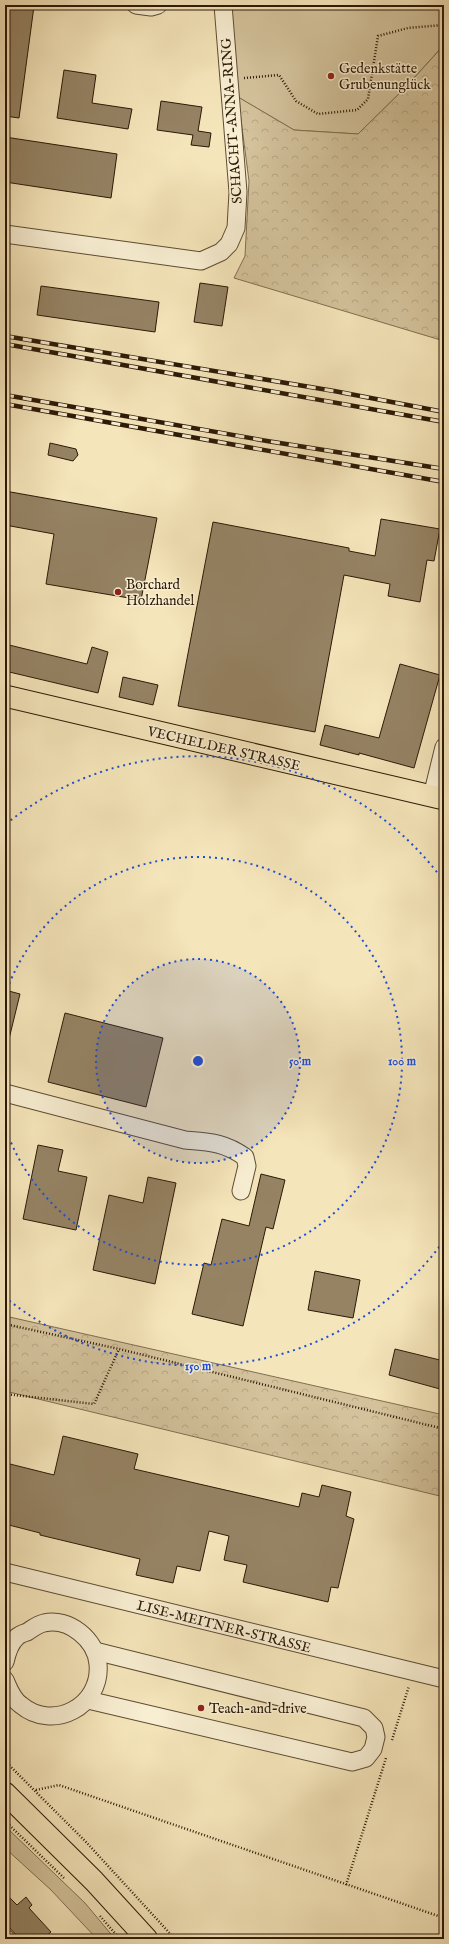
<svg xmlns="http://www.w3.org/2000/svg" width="449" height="1944" viewBox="0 0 449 1944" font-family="'IM FELL English',serif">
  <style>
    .green { fill: #d3c29b; stroke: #806e50 }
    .forest { fill: url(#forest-crowns); stroke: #806e50 }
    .building { fill: #958364; stroke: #2c1906 }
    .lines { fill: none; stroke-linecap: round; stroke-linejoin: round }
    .minor-casing { stroke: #5e4c33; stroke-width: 19 }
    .major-casing { stroke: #2c1906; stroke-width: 23 }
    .path { stroke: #2c1906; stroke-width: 2.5; stroke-dasharray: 1 2; stroke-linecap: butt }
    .minor { stroke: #f8eed2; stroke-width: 17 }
    .major { stroke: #f5e5ba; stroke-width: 21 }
    .rail-casing { stroke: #2c1906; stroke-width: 4.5 }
    .rail { stroke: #f8eed2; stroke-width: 3; stroke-dasharray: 9; stroke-linecap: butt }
    .ring { fill: none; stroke: #1d4ed8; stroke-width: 2; stroke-dasharray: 2 4 }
    .poi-dot { fill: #8f2418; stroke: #f8eed2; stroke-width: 1.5 }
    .labels { text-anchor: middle; stroke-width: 3; stroke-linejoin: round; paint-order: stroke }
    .poi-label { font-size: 14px; fill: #2c1906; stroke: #f8eed2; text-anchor: start }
    .street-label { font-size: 14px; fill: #2c1906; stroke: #f8eed2 }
    .centre { fill: #1d4ed8; stroke: #f8eed2; stroke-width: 2 }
    .ring-label { font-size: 12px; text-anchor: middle; font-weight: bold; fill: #1d4ed8; stroke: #f8eed2; stroke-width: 3; stroke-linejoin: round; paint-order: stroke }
  </style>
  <defs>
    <pattern id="forest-crowns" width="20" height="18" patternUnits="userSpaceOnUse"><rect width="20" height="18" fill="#d3c29b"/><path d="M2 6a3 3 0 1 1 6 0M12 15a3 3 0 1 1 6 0" fill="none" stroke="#b5a684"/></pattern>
  </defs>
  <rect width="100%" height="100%" fill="#f5e5ba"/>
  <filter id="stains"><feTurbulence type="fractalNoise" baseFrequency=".005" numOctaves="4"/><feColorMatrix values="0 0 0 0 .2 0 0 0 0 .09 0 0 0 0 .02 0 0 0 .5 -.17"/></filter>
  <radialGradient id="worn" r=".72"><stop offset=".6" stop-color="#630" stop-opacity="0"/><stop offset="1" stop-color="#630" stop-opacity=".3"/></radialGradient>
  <!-- green -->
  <g class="green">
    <polygon points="231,5 441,5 441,48 404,89 358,134 294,130 238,97"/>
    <polygon points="5,1826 85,1903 115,1939 97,1939 51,1890 5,1848"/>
  </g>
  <!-- forest -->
  <g class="forest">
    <polygon points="444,45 444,341 234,278 245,256 249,181 238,97 294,130 358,134 404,89"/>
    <polygon points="5,1316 444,1415 444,1497 5,1391"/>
  </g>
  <!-- building -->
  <g class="building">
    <polygon points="5,5 34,6 19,118 5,116"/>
    <polygon points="64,70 96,75 92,103 132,109 128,129 57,118"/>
    <polygon points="161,101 202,107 198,131 211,133 209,147 191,145 193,135 157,130"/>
    <polygon points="5,137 117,154 111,198 5,182"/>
    <polygon points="200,283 228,287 222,326 194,322"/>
    <polygon points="41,286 159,302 155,332 37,315"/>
    <polygon points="50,443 76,449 78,455 73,461 48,455"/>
    <polygon points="5,491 157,518 141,600 46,584 54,534 5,525"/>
    <polygon points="381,519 440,529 434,561 427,560 420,602 388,596 390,584 344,575 315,732 178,706 213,522 349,548 349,551 375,556"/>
    <polygon points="5,644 87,664 92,647 108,652 98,693 5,671"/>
    <polygon points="400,664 440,675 414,768 359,753 359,755 320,745 325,725 379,738"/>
    <polygon points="123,677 158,685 153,705 119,697"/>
    <polygon points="5,990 20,994 9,1039 5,1038"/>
    <polygon points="65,1013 163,1038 146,1107 48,1082"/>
    <polygon points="38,1145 63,1150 58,1171 87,1177 76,1230 23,1219"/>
    <polygon points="261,1174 285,1180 273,1229 266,1227 243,1326 192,1314 204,1263 211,1265 222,1219 249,1226"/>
    <polygon points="148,1177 176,1183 155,1284 93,1270 109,1195 143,1203"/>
    <polygon points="315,1271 360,1280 353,1318 308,1310"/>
    <polygon points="395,1349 444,1361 444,1374 440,1389 389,1375"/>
    <polygon points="63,1436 138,1454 134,1469 299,1507 302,1493 319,1497 322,1485 351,1492 346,1516 354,1519 338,1588 331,1587 328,1602 243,1582 247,1565 224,1560 229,1536 209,1531 200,1571 177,1566 173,1583 136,1575 140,1559 40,1535 40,1533 5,1524 5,1486 10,1464 54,1475"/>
    <polygon points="5,1893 17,1905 26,1897 32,1905 29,1908 51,1932 43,1939 20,1939 5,1923"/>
  </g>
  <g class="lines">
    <!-- minor casing -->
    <g class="minor-casing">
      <g id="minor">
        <polyline points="136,5 151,7 158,5"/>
        <polyline points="5,234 201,261 221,252 229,244 236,228 238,192 223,5"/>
        <polyline points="432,796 444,747"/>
        <path d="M5,1093L185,1140C209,1142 224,1142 245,1157L247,1166L241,1191"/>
        <polyline points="5,1572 444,1679"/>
        <path d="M5,1662C7,1653 10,1643 17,1637C19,1635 24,1633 27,1632C32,1629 38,1624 44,1623C69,1617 96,1640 98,1664C102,1706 53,1732 21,1705C12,1699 9,1689 5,1680"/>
        <polyline points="88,1700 352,1762 366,1758 373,1749 376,1737 374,1728 364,1718 95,1651"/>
        <polyline points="5,1938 6,1939"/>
      </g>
    </g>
    <!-- major casing -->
    <g class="major-casing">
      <g id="major">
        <polyline points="5,696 444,799"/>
        <polyline points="5,1793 94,1881 147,1939"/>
      </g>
    </g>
    <!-- path -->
    <g class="path">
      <polyline points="244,78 279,75 296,101 318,114 357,110 368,99 378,36 408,28 444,25"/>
      <polyline points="5,1324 119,1349 444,1429"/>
      <polyline points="5,1394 94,1404 119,1349"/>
      <polyline points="392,1740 409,1686"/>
      <polyline points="5,1761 87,1843 175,1939"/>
      <polyline points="36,1790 59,1785 444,1918"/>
      <polyline points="5,1821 65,1879"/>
      <polyline points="346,1885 386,1758"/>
      <polyline points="100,1916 120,1939"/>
    </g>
    <!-- minor -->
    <use href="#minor" class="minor"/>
    <!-- major -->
    <use href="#major" class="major"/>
    <!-- rail casing -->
    <g class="rail-casing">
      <g id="rail">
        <polyline points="5,336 334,391 444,412"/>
        <polyline points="5,344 444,422"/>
        <polyline points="5,395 267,441 444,469"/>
        <polyline points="5,404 444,482"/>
      </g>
    </g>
    <!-- rail -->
    <use href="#rail" class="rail"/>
  </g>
  <!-- distance rings -->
  <circle cx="198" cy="1061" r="102" fill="#1d4ed8" fill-opacity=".12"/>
  <g class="ring">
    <circle cx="198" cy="1061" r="102"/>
    <path d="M5 995A204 204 0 1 1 5 1127"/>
    <path d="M443 1242A305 305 0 0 1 6 1298M6 824A305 305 0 0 1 443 880"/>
  </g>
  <!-- markers -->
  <g class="poi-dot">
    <circle cx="331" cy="76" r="4"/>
    <circle cx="118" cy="592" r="4"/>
    <circle cx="201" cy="1708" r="4"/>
  </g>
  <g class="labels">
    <!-- poi labels -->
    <g class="poi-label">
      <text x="339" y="73">Gedenkstätte<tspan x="339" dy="16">Grubenunglück</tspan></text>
      <text x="126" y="589">Borchard<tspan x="126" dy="16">Holzhandel</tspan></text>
      <text x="209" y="1713">Teach-and-drive</text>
    </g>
    <!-- street labels -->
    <g class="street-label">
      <text transform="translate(231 121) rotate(-94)" y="5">SCHACHT-ANNA-RING</text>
      <text transform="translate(224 748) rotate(13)" y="5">VECHELDER STRASSE</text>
      <text transform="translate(224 1626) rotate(14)" y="5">LISE-MEITNER-STRASSE</text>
    </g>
  </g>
  <circle cx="198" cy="1061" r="6" class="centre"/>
  <g class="ring-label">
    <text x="300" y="1065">50 m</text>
    <text x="402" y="1065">100 m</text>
    <text x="198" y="1370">150 m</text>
  </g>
  <!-- margin -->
  <rect width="449" height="1944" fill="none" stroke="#f5e5ba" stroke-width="20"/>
  <rect x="6" y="6" width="437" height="1932" fill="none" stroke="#2c1906" stroke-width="2"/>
  <rect x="10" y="10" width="429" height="1924" fill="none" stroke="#2c1906"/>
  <rect width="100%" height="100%" filter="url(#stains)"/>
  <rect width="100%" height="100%" fill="url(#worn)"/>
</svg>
